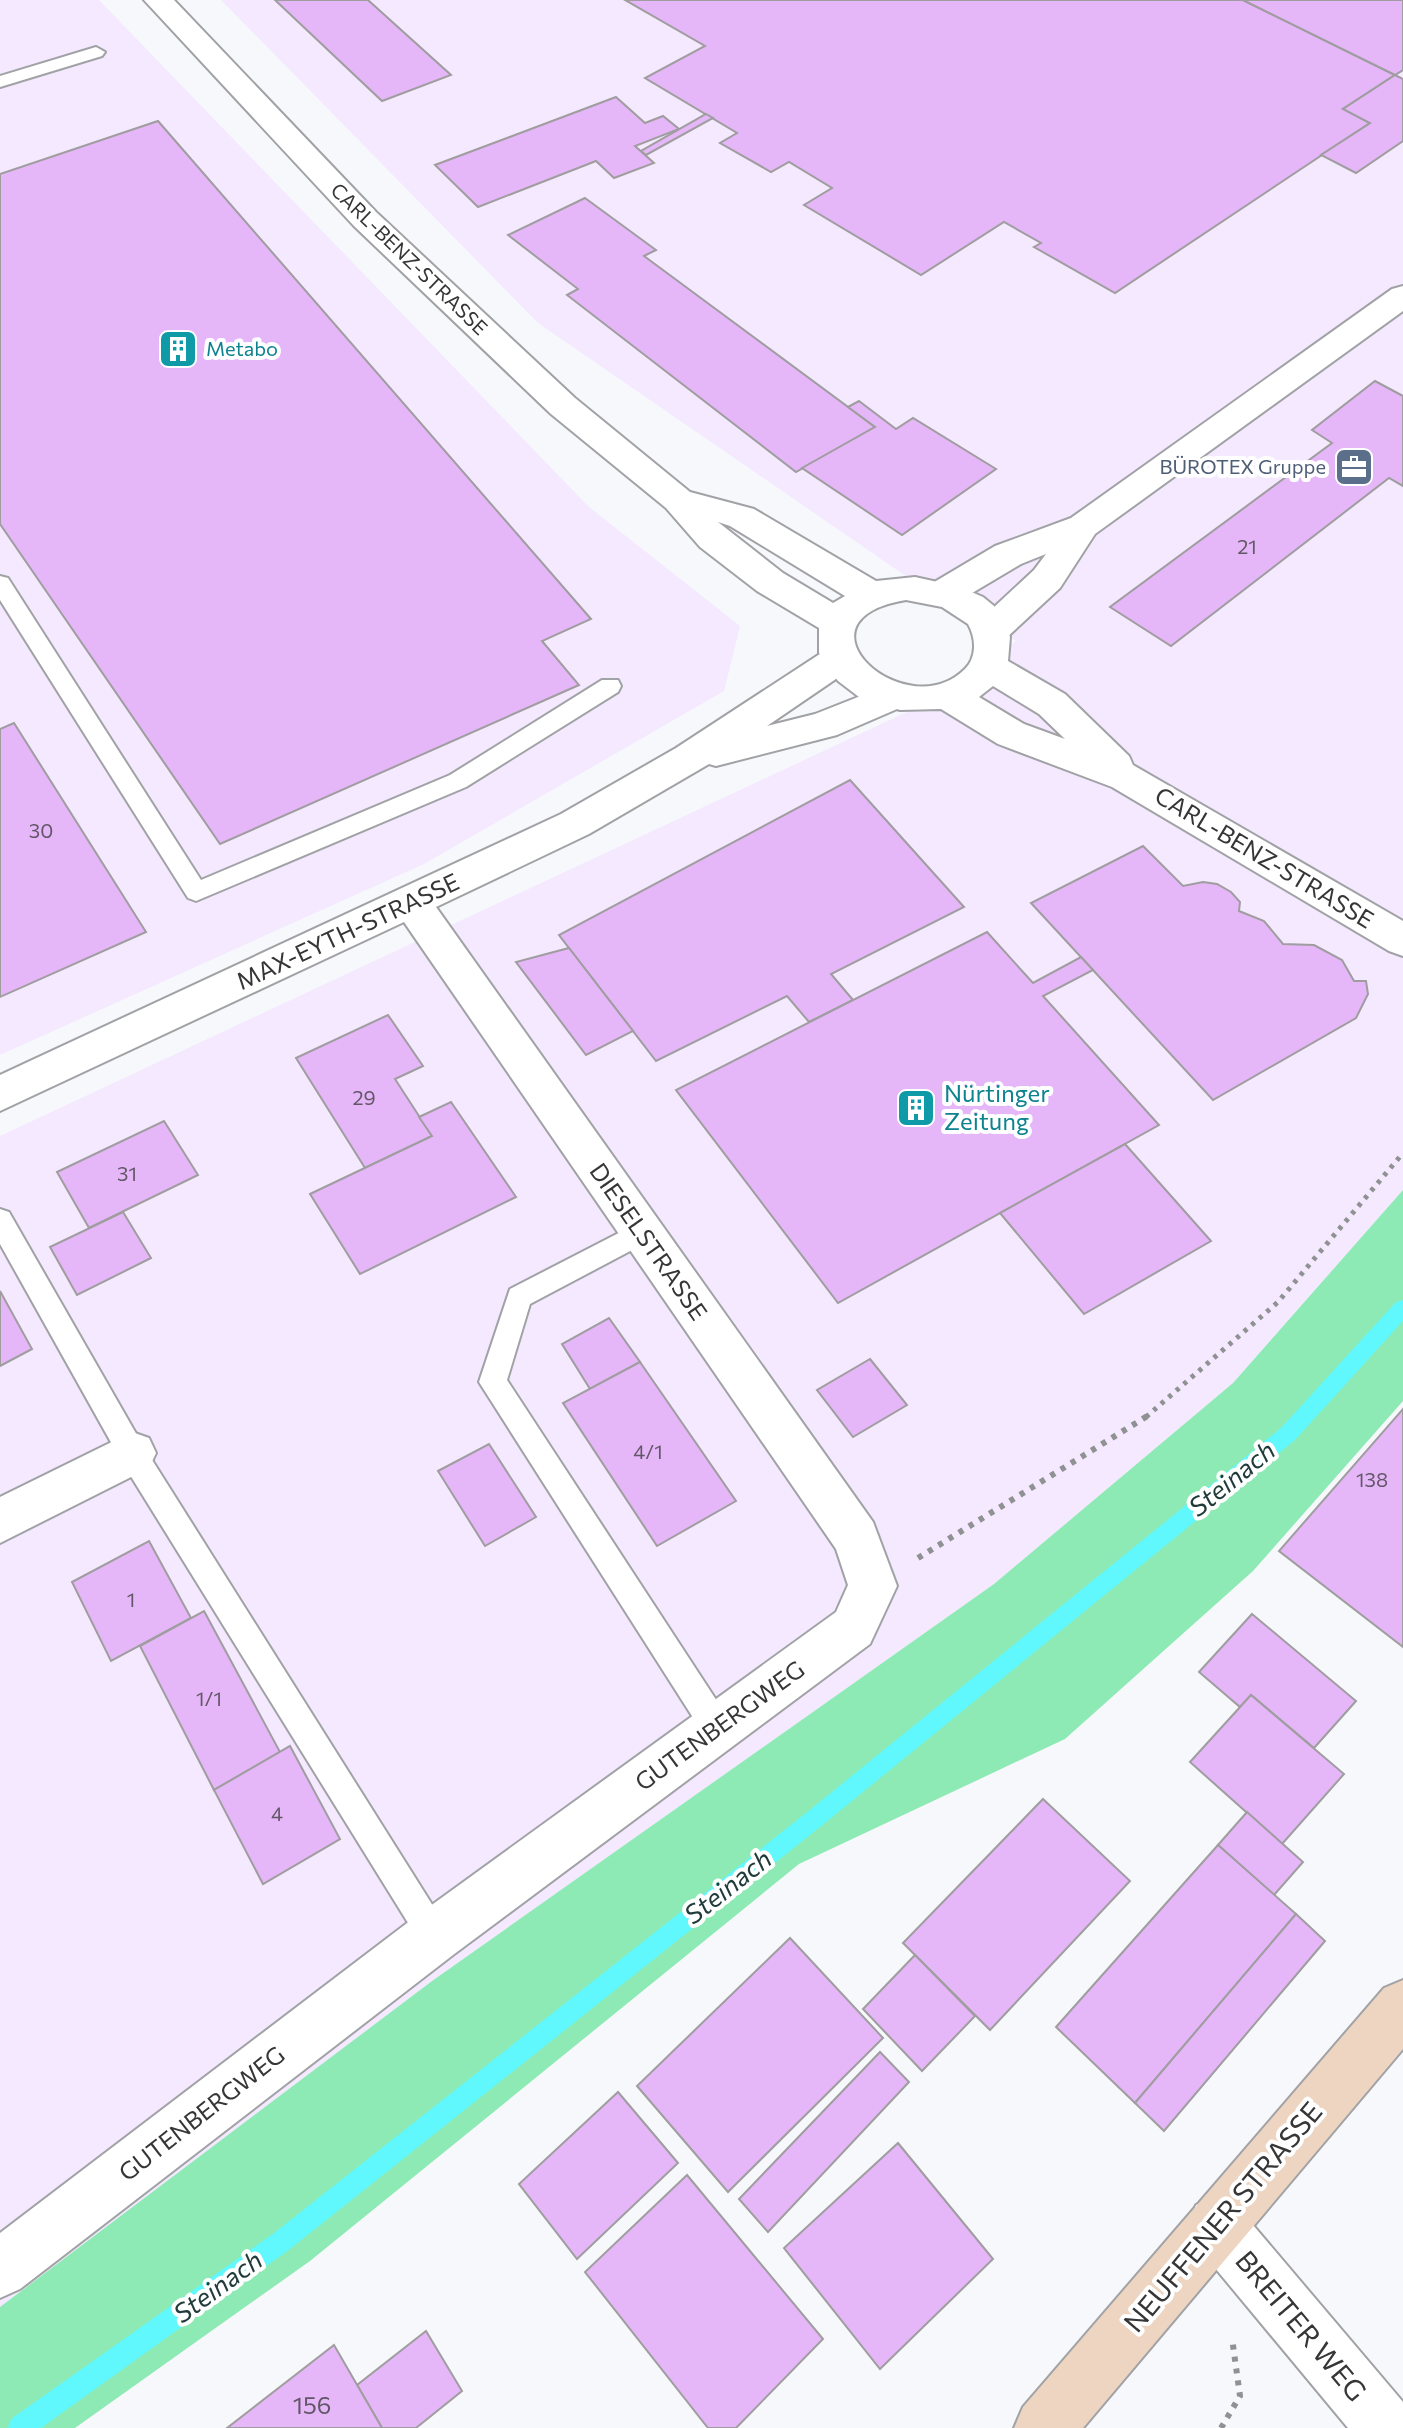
<svg xmlns="http://www.w3.org/2000/svg" width="1403" height="2428" viewBox="0 0 1403 2428" font-family="Commissioner,sans-serif">
  <style>
    .industrial { fill: #f4e9fe }
    .green { fill: #8eeab5 }
    .lines { fill: none; stroke-linecap: round; stroke-linejoin: round }
    .stream { fill: #60f7fd; fill-rule: evenodd }
    .building { fill: #e5b7f8; stroke: #9f9d9f; stroke-width: 2 }
    .service-casing { stroke: #a1a2a5; stroke-width: 4 }
    .minor-casing { stroke: #a1a2a5; stroke-width: 4 }
    .tertiary-casing { stroke: #a1a2a5; stroke-width: 4 }
    .secondary-casing { stroke: #a1a2a5; stroke-width: 4 }
    .path-far1 { stroke: #909193; stroke-width: 5; stroke-dasharray: 4 6; stroke-linecap: butt }
    .path { stroke: #909193; stroke-width: 6; stroke-dasharray: 5 7; stroke-linecap: butt }
    .service { fill: #fff; fill-rule: evenodd }
    .minor { fill: #fff; fill-rule: evenodd }
    .tertiary { fill: #fff; fill-rule: evenodd }
    .secondary { fill: #edd5c2; fill-rule: evenodd }
    .labels { text-anchor: middle; stroke-width: 8; stroke-linejoin: round; paint-order: stroke }
    .far-street-label { font-size: 20px; fill: #363637; stroke: #fff }
    .far-culture-label { font-size: 20px; fill: #0d838f; stroke: #fff; text-anchor: start }
    .far-service-label { font-size: 20px; fill: #4e5e75; stroke: #fff; text-anchor: end }
    .number-label { font-size: 20px; fill: #625667 }
    .street-label { font-size: 24px; fill: #363637; stroke: #fff }
    .culture-label { font-size: 24px; fill: #0d838f; stroke: #fff; text-anchor: start }
    .near-number-label { font-size: 24px; fill: #625667 }
    .water-label { font-size: 26px; font-style: italic; fill: #213b3b; stroke: #fff }
    .near-street-label { font-size: 28px; fill: #363637; stroke: #fff }
  </style>
  <rect width="100%" height="100%" fill="#f7f8fb"/>
  <!-- industrial -->
  <g class="industrial">
    <polygon points="0,0 99,0 589,507 740,626 724,691 424,864 0,1055"/>
    <polygon points="221,0 1403,0 1403,1190 1233,1383 994,1584 432,1981 0,2307 0,1136 939,697 1016,641 913,581 538,323"/>
  </g>
  <!-- green -->
  <polygon class="green" points="1403,1190 1403,1401 1253,1571 1065,1739 799,1864 310,2261 75,2428 0,2428 0,2307 432,1981 994,1584 1233,1383"/>
  <g class="lines">
    <!-- stream -->
    <polygon class="stream" points="1403,1300 1403,1321 1295,1440 820,1827 290,2249 41,2428 8,2428 11,2419 274,2233 806,1813 1281,1428 1396,1302"/>
  </g>
  <!-- building -->
  <g class="building">
    <polygon points="275,0 368,0 451,75 382,101"/>
    <polygon points="625,0 1243,0 1395,75 1343,109 1370,123 1115,293 1034,247 1041,243 1004,222 921,275 804,205 832,188 789,162 771,172 720,143 737,133 645,78 705,46"/>
    <polygon points="1243,0 1403,0 1403,70 1395,75"/>
    <polygon points="1395,75 1403,79 1403,141 1356,173 1321,155 1370,123 1343,109"/>
    <polygon points="616,97 645,123 663,116 679,129 635,146 654,163 614,178 596,161 478,207 435,165"/>
    <polygon points="706,114 713,118 646,155 641,151"/>
    <polygon points="158,121 591,619 542,641 579,685 220,844 0,524 0,174"/>
    <polygon points="585,198 656,250 644,256 875,427 796,472 567,295 578,289 508,235"/>
    <polygon points="1375,381 1403,396 1403,486 1389,478 1171,646 1110,607 1332,443 1312,430"/>
    <polygon points="859,401 896,429 913,418 996,469 902,535 802,468 875,427 848,407"/>
    <polygon points="14,723 146,932 0,997 0,729"/>
    <polygon points="850,780 964,907 831,974 853,1000 809,1022 787,996 656,1061 559,935"/>
    <polygon points="1143,846 1183,886 1203,882 1217,884 1231,892 1240,902 1239,911 1264,921 1283,944 1314,945 1342,960 1354,981 1366,981 1368,994 1356,1018 1213,1100 1031,903"/>
    <polygon points="987,932 1033,983 1081,957 1093,970 1043,996 1159,1125 838,1303 676,1090"/>
    <polygon points="569,948 633,1031 586,1055 516,962"/>
    <polygon points="388,1015 423,1066 395,1079 432,1136 365,1168 296,1058"/>
    <polygon points="451,1102 516,1197 360,1274 310,1194 432,1136 419,1117"/>
    <polygon points="164,1121 198,1175 89,1228 57,1172"/>
    <polygon points="1125,1144 1211,1241 1084,1314 1000,1213"/>
    <polygon points="123,1212 151,1258 77,1295 50,1247"/>
    <polygon points="0,1291 32,1349 0,1366"/>
    <polygon points="609,1318 640,1362 590,1389 562,1344"/>
    <polygon points="870,1359 907,1405 853,1437 817,1390"/>
    <polygon points="640,1362 736,1501 657,1546 563,1403"/>
    <polygon points="1403,1409 1403,1647 1279,1551"/>
    <polygon points="489,1444 536,1517 485,1546 438,1471"/>
    <polygon points="149,1541 191,1618 111,1661 72,1582"/>
    <polygon points="204,1611 280,1752 214,1790 140,1646"/>
    <polygon points="1252,1614 1356,1701 1314,1748 1251,1695 1240,1707 1199,1672"/>
    <polygon points="1251,1695 1344,1774 1282,1844 1190,1762"/>
    <polygon points="290,1746 340,1839 263,1884 214,1790"/>
    <polygon points="1043,1799 1130,1881 990,2030 903,1943"/>
    <polygon points="1247,1812 1303,1862 1274,1895 1218,1845"/>
    <polygon points="1218,1845 1296,1914 1135,2103 1056,2027"/>
    <polygon points="1296,1914 1325,1941 1164,2131 1135,2103"/>
    <polygon points="790,1938 883,2038 728,2192 637,2086"/>
    <polygon points="915,1955 975,2016 922,2071 863,2009"/>
    <polygon points="880,2052 909,2082 768,2232 739,2199"/>
    <polygon points="618,2092 678,2163 577,2259 519,2184"/>
    <polygon points="898,2143 993,2259 880,2369 784,2248"/>
    <polygon points="687,2175 823,2339 736,2428 708,2428 585,2272"/>
    <polygon points="426,2331 462,2391 416,2428 382,2428 357,2385"/>
    <polygon points="334,2345 382,2428 227,2428"/>
  </g>
  <g class="lines">
    <!-- service casing -->
    <g class="service-casing">
      <g id="service">
        <polygon points="96,47 105,52 102,56 0,87 0,76"/>
        <polygon points="0,576 8,578 201,880 450,775 602,680 618,680 621,686 618,692 466,787 196,901 188,898 0,600"/>
        <polygon points="0,1209 9,1212 142,1444 445,1925 450,1936 445,1947 434,1952 423,1947 122,1462 0,1244"/>
        <polygon points="642,1221 651,1224 655,1232 651,1240 530,1304 507,1380 728,1718 732,1728 728,1738 717,1742 706,1738 479,1382 510,1289"/>
      </g>
    </g>
    <!-- minor casing -->
    <g class="minor-casing">
      <g id="minor">
        <polygon points="1403,286 1403,311 1095,534 1060,588 1004,640 991,644 978,640 973,631 978,622 1034,570 1046,554 1021,564 957,602 944,605 931,602 926,593 931,584 995,546 1071,518 1392,289"/>
        <polygon points="839,646 852,650 857,659 852,668 767,726 815,714 891,684 904,688 910,697 904,706 837,735 716,766 709,764 589,834 436,907 873,1522 897,1586 870,1644 453,1955 20,2289 0,2298 0,2233 415,1917 836,1612 848,1585 836,1549 404,922 0,1111 0,1075 561,814 676,748 826,650"/>
        <polygon points="132,1432 149,1438 156,1453 149,1468 0,1543 0,1497"/>
        <polygon points="1216,2197 1236,2205 1403,2402 1403,2428 1348,2428 1196,2245 1188,2225 1196,2205"/>
      </g>
    </g>
    <!-- tertiary casing -->
    <g class="tertiary-casing">
      <path id="tertiary" d="M144,0H174L376,212L575,398L690,492L754,509L876,581L915,577L960,587L983,597L994,606L1006,626L1010,637L1008,661L1065,694L1129,756L1133,765L1403,921V956L1389,951L1112,787L998,744L941,709L900,710L859,697L838,681L819,653V628L757,591L700,547L666,508L551,414L354,226ZM718,522L730,526L845,596L833,603L783,573ZM906,600L942,607L968,624C976,638 977,657 965,669C906,728 785,620 906,600ZM993,686L1039,714L1065,739L1024,724L979,697Z"/>
    </g>
    <!-- secondary casing -->
    <g class="secondary-casing">
      <polygon id="secondary" points="1403,1980 1403,2049 1083,2428 1014,2428 1023,2407 1384,1988"/>
    </g>
    <!-- path-far1 -->
    <polyline class="path-far1" points="1146,1417 1278,1302 1403,1153"/>
    <!-- path -->
    <g class="path">
      <polyline points="918,1558 1149,1415"/>
      <polyline points="1221,2428 1240,2396 1232,2338"/>
    </g>
    <!-- service -->
    <use href="#service" class="service"/>
    <!-- minor -->
    <use href="#minor" class="minor"/>
    <!-- tertiary -->
    <use href="#tertiary" class="tertiary"/>
    <!-- secondary -->
    <use href="#secondary" class="secondary"/>
  </g>
  <!-- icons -->
  <defs>
    <g id="building-square" transform="scale(2)"><rect x="-9" y="-9" width="18" height="18" rx="4" fill="#0f9aa8" stroke="#fff"/><path d="M-4-6H4V6H1V3H-1V6H-4ZM-2.5-4.3h1.7v1.8h-1.7ZM.8-4.3h1.7v1.8H.8ZM-2.5-1h1.7V.8h-1.7ZM.8-1h1.7V.8H.8Z" fill="#fff"/></g>
    <g id="office-square" transform="scale(2)"><rect x="-9" y="-9" width="18" height="18" rx="4" fill="#5c6f8a" stroke="#fff"/><path d="M-6-3h4V-5.5h4V-3h4V5H-6ZM-1-4.5V-3h2v-1.5ZM-6 0V1H6V0Z" fill="#fff"/></g>
  </defs>
  <g fill-rule="evenodd">
    <use href="#building-square" x="178" y="349"/>
    <use href="#office-square" x="1354" y="467"/>
    <use href="#building-square" x="916" y="1108"/>
  </g>
  <g class="labels">
    <!-- far-street labels -->
    <g class="far-street-label">
      <text transform="translate(409 259) rotate(44)" y="7">CARL-BENZ-STRASSE</text>
    </g>
    <!-- far-culture labels -->
    <g class="far-culture-label">
      <text x="206" y="356">Metabo</text>
    </g>
    <!-- far-service labels -->
    <g class="far-service-label">
      <text x="1326" y="474">BÜROTEX Gruppe</text>
    </g>
    <!-- number labels -->
    <g class="number-label">
      <text x="1247" y="554">21</text>
      <text x="41" y="838">30</text>
      <text x="364" y="1105">29</text>
      <text x="127" y="1181">31</text>
      <text x="648" y="1459">4/1</text>
      <text x="1372" y="1487">138</text>
      <text x="131" y="1607">1</text>
      <text x="209" y="1706">1/1</text>
      <text x="277" y="1821">4</text>
    </g>
    <!-- street labels -->
    <g class="street-label">
      <text transform="translate(1264 858) rotate(31)" y="8">CARL-BENZ-STRASSE</text>
      <text transform="translate(348 932) rotate(-25)" y="8">MAX-EYTH-STRASSE</text>
      <text transform="translate(648 1242) rotate(55)" y="8">DIESELSTRASSE</text>
      <text transform="translate(720 1726) rotate(-36)" y="8">GUTENBERGWEG</text>
      <text transform="translate(202 2114) rotate(-38)" y="8">GUTENBERGWEG</text>
    </g>
    <!-- culture labels -->
    <g class="culture-label">
      <text x="944" y="1102">Nürtinger<tspan x="944" dy="28">Zeitung</tspan></text>
    </g>
    <!-- near-number labels -->
    <g class="near-number-label">
      <text x="312" y="2414">156</text>
    </g>
    <!-- water labels -->
    <g class="water-label">
      <text transform="translate(1232 1479) rotate(-39)" y="9">Steinach</text>
      <text transform="translate(728 1887) rotate(-38)" y="9">Steinach</text>
      <text transform="translate(218 2287) rotate(-36)" y="9">Steinach</text>
    </g>
    <!-- near-street labels -->
    <g class="near-street-label">
      <text transform="translate(1223 2217) rotate(-50)" y="10">NEUFFENER STRASSE</text>
      <text transform="translate(1301 2326) rotate(50)" y="10">BREITER WEG</text>
    </g>
  </g>
</svg>
